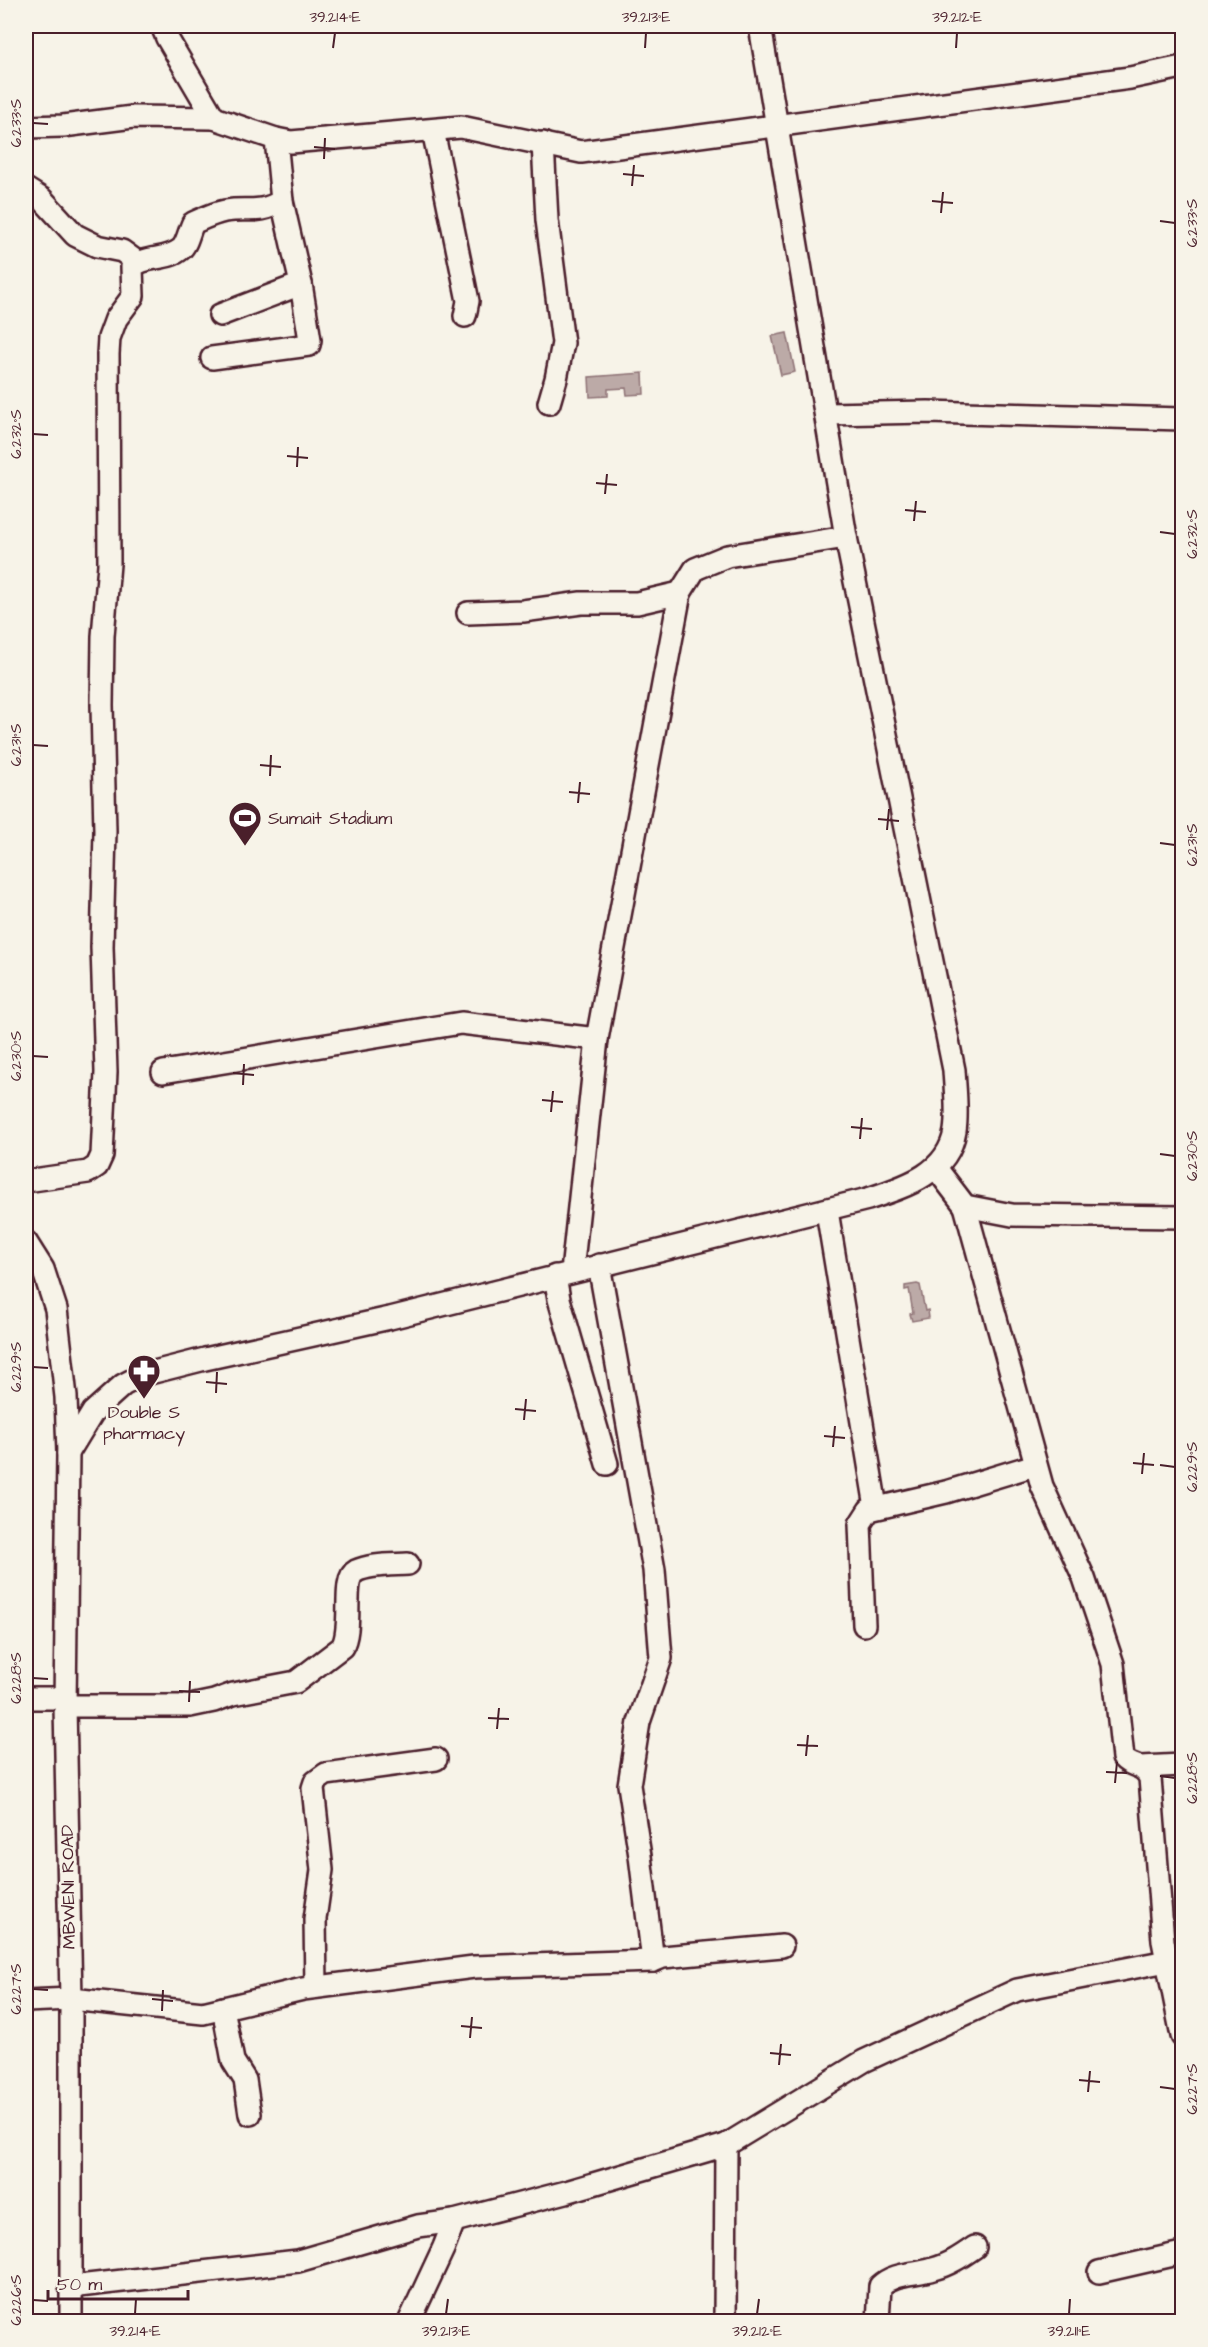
<svg xmlns="http://www.w3.org/2000/svg" width="1208" height="2347" viewBox="0 0 1208 2347" font-family="'Architects Daughter',sans-serif">
  <style>
    .water { fill: #bcaaa7; stroke: #8e7275; stroke-width: 1.5 }
    .lines { fill: none; stroke-linecap: round; stroke-linejoin: round }
    .minor-casing { stroke: #4a1f2b; stroke-width: 26 }
    .minor { stroke: #f7f3e8; stroke-width: 21 }
    .ticks { fill: none; stroke: #4a1f2b; stroke-width: 2 }
    .labels { text-anchor: middle; stroke-width: 5; stroke-linejoin: round; paint-order: stroke }
    .poi-label { font-size: 18px; fill: #4a1f2b; stroke: #f7f3e8; text-anchor: start }
    .street-label { font-size: 18px; fill: #4a1f2b; stroke: #f7f3e8 }
    .neatline { fill: none; stroke: #4a1f2b; stroke-width: 2 }
    .ticks-label { font-size: 15px; text-anchor: middle; fill: #4a1f2b }
  </style>
  <rect width="100%" height="100%" fill="#f7f3e8"/>
  <filter id="ink" filterUnits="userSpaceOnUse"><feTurbulence type="fractalNoise" baseFrequency=".0167" numOctaves="2"/><feDisplacementMap in="SourceGraphic" scale="12" xChannelSelector="R" yChannelSelector="G"/><feConvolveMatrix kernelMatrix="1 2 1 2 8 2 1 2 1" color-interpolation-filters="sRGB"/></filter>
  <g filter="url(#ink)">
    <!-- water -->
    <g class="water">
      <polygon points="787,333 795,372 781,375 772,336"/>
      <polygon points="643,373 644,394 627,395 626,388 608,389 608,396 590,397 589,377"/>
      <polygon points="917,1284 920,1285 925,1311 928,1310 929,1318 912,1321 910,1314 913,1313 909,1289 905,1290 905,1286"/>
    </g>
    <g class="lines">
      <!-- minor casing -->
      <g class="minor-casing">
        <g id="minor">
          <polyline points="162,26 167,38 214,118"/>
          <polyline points="26,127 63,126 133,117 214,118 276,139 291,142 461,127 581,152 1130,78 1182,67"/>
          <polyline points="433,130 468,301 465,316"/>
          <polyline points="543,143 547,220 563,343 556,379 549,403"/>
          <polyline points="26,189 42,199 75,235 97,246 122,251 137,262"/>
          <polyline points="220,315 301,284 282,201 276,139"/>
          <polyline points="212,358 309,345 310,340 301,284"/>
          <polyline points="827,414 928,412 1182,419"/>
          <polyline points="468,613 523,611 581,603 637,603 680,593"/>
          <polyline points="163,1072 461,1023 597,1039"/>
          <polyline points="936,1168 965,1206 1012,1215 1182,1217"/>
          <path d="M26,1181L88,1172L97,1166L102,1155L106,1072L102,947L105,831L102,705L103,636L109,564L108,354L109,338L116,319L133,296L132,267C145,255 168,261 181,249C187,244 189,231 193,223C204,218 214,213 225,211C250,207 257,215 282,201"/>
          <path d="M965,1206L1042,1486L1084,1578L1113,1664L1123,1758C1132,1768 1143,1763 1150,1778L1163,1941L1182,2036"/>
          <polyline points="827,1211 876,1507"/>
          <polyline points="26,1242 43,1269 56,1309 66,1397 68,1453 65,1706 71,1999 71,2322"/>
          <polyline points="599,1265 654,1570 661,1658 639,1722 629,1785 640,1856 653,1961"/>
          <polyline points="572,1272 597,1039 680,593 695,569 727,556 846,537"/>
          <polyline points="555,1276 559,1299 607,1464"/>
          <path d="M68,1453L93,1412L123,1385L142,1375L205,1359L390,1318L868,1199C904,1187 948,1174 955,1131C958,1111 955,1089 954,1070L846,537L760,26"/>
          <polyline points="864,1625 860,1524 869,1510 946,1492 1035,1465"/>
          <polyline points="26,1698 65,1698"/>
          <path d="M65,1706H190L214,1701L233,1694L296,1682L342,1647C354,1628 341,1579 356,1571C370,1564 392,1565 408,1564"/>
          <polyline points="1141,1767 1182,1765"/>
          <polyline points="316,1987 315,1919 322,1870 313,1788 315,1782 326,1774 436,1759"/>
          <polyline points="26,2001 71,1999 203,2013 303,1989 474,1967 653,1961 663,1957 782,1946"/>
          <polyline points="223,2008 233,2061 245,2080 250,2114"/>
          <polyline points="1099,2272 1182,2253"/>
          <polyline points="70,2287 298,2261 418,2226 454,2221 566,2192 726,2145 864,2061 1017,1990 1167,1961"/>
          <polyline points="409,2322 444,2247 454,2221"/>
          <polyline points="725,2322 726,2145"/>
          <path d="M878,2322L880,2286C895,2272 915,2275 933,2269C949,2265 962,2256 975,2247"/>
        </g>
      </g>
      <!-- minor -->
      <use href="#minor" class="minor"/>
    </g>
  </g>
  <!-- ticks -->
  <path class="ticks" d="M333,48L335,33M645,48L646,33M956,48L957,33M33,123L48,124M314,147L335,149M324,159L325,138M623,174L644,176M632,186L634,165M932,201L953,203M941,213L943,192M1160,221L1175,223M33,434L48,435M287,456L308,458M297,467L298,447M596,483L617,485M605,494L607,474M905,510L926,512M914,521L916,501M1160,532L1175,534M33,745L48,746M260,765L281,767M270,776L271,755M569,792L590,794M578,803L580,782M878,819L899,821M887,830L889,809M1160,843L1175,845M33,1056L48,1057M233,1073L254,1075M243,1085L244,1064M542,1100L563,1102M551,1112L553,1091M851,1127L872,1129M860,1139L862,1118M1160,1154L1175,1156M33,1367L48,1368M206,1382L227,1384M216,1393L217,1372M515,1409L536,1411M524,1420L526,1399M824,1436L845,1438M833,1447L835,1426M1133,1463L1154,1465M1160,1465L1175,1467M1142,1474L1144,1453M33,1678L48,1679M179,1691L200,1692M189,1702L190,1681M488,1718L509,1719M497,1729L499,1708M797,1745L818,1746M806,1756L808,1735M1106,1772L1127,1773M1160,1776L1175,1778M1115,1783L1117,1762M33,1989L48,1990M152,1999L173,2001M162,2011L163,1990M461,2026L482,2028M470,2038L472,2017M770,2053L791,2055M779,2065L781,2044M1079,2080L1100,2082M1160,2087L1175,2089M1088,2092L1090,2071M33,2300L48,2301M135,2314L136,2299M446,2314L448,2299M757,2314L759,2299M1069,2314L1070,2299"/>
  <!-- icons -->
  <defs>
    <g id="stadium-pin" transform="scale(1.725)"><path d="M0 17L-7.5 6A9.5 9.5 0 1 1 7.5 6Z" fill="#4a1f2b" stroke="#f7f3e8"/><path d="M0-5a6.5 5 0 1 0 0 10a6.5 5 0 1 0 0-10ZM-3.5-1.8h7v3.6h-7Z" fill="#fff"/></g>
    <g id="pharmacy-pin" transform="scale(1.725)"><path d="M0 17L-7.5 6A9.5 9.5 0 1 1 7.5 6Z" fill="#4a1f2b" stroke="#f7f3e8"/><path d="M-2-6h4v4h4v4h-4v4h-4v-4h-4v-4h4Z" fill="#fff"/></g>
  </defs>
  <g fill-rule="evenodd">
    <use href="#stadium-pin" x="245" y="818"/>
    <use href="#pharmacy-pin" x="144" y="1371"/>
  </g>
  <g class="labels">
    <!-- poi labels -->
    <g class="poi-label">
      <text x="268" y="824">Sumait Stadium</text>
      <text x="144" y="1418" text-anchor="middle">Double S<tspan x="144" dy="21">pharmacy</tspan></text>
    </g>
    <!-- street labels -->
    <g class="street-label">
      <text transform="translate(68 1887) rotate(-91)" y="6">MBWENI ROAD</text>
    </g>
  </g>
  <!-- margin -->
  <rect width="1208" height="2347" fill="none" stroke="#f7f3e8" stroke-width="66"/>
  <!-- scale -->
  <path d="M48 2290v9h140v-9" fill="none" stroke="#4a1f2b" stroke-width="3"/>
  <text x="57" y="2290" font-size="18" fill="#4a1f2b" stroke="#f7f3e8" stroke-width="4.5" paint-order="stroke">50 m</text>
  <rect x="33" y="33" width="1142" height="2281" class="neatline"/>
  <g class="ticks-label">
    <text x="335" y="22">39.214°E</text>
    <text x="646" y="22">39.213°E</text>
    <text x="957" y="22">39.212°E</text>
    <text transform="translate(16 123) rotate(-90)" y="5">6.233°S</text>
    <text transform="translate(1192 223) rotate(-90)" y="5">6.233°S</text>
    <text transform="translate(16 434) rotate(-90)" y="5">6.232°S</text>
    <text transform="translate(1192 534) rotate(-90)" y="5">6.232°S</text>
    <text transform="translate(16 745) rotate(-90)" y="5">6.231°S</text>
    <text transform="translate(1192 845) rotate(-90)" y="5">6.231°S</text>
    <text transform="translate(16 1056) rotate(-90)" y="5">6.230°S</text>
    <text transform="translate(1192 1156) rotate(-90)" y="5">6.230°S</text>
    <text transform="translate(16 1367) rotate(-90)" y="5">6.229°S</text>
    <text transform="translate(1192 1467) rotate(-90)" y="5">6.229°S</text>
    <text transform="translate(16 1678) rotate(-90)" y="5">6.228°S</text>
    <text transform="translate(1192 1778) rotate(-90)" y="5">6.228°S</text>
    <text transform="translate(16 1989) rotate(-90)" y="5">6.227°S</text>
    <text transform="translate(1192 2089) rotate(-90)" y="5">6.227°S</text>
    <text transform="translate(16 2300) rotate(-90)" y="5">6.226°S</text>
    <text x="135" y="2336">39.214°E</text>
    <text x="446" y="2336">39.213°E</text>
    <text x="757" y="2336">39.212°E</text>
    <text x="1069" y="2336">39.211°E</text>
  </g>
</svg>
